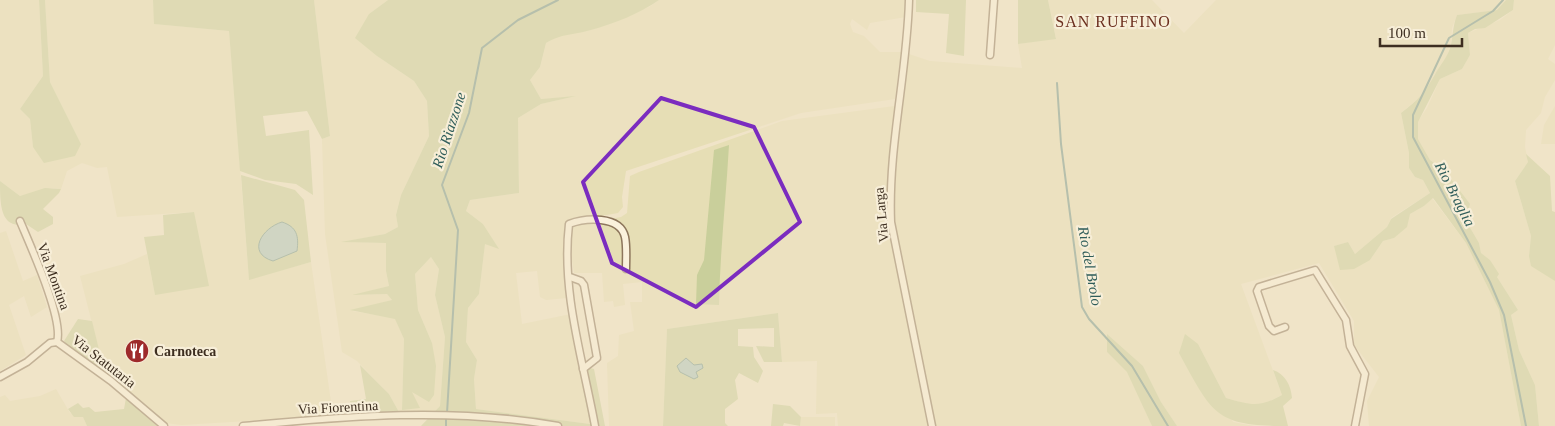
<svg xmlns="http://www.w3.org/2000/svg" width="1555" height="426" viewBox="0 0 1555 426" font-family="'Times New Roman',serif">
  <style>
    .farmland { fill: #e6deb5 }
    .green { fill: #c9cf9b }
    .water { fill: #a9c4bc; stroke: #6f938a }
    .lines { fill: none; stroke-linecap: round; stroke-linejoin: round }
    .stream { stroke: #6f938a; stroke-width: 2 }
    .minor-casing { stroke: #8d765c; stroke-width: 9 }
    .minor { stroke: #faf1dc; stroke-width: 6 }
    .marked { fill: none; stroke: #7b2cbf; stroke-width: 4; stroke-linejoin: round }
    .labels { text-anchor: middle; stroke-width: 4.5; stroke-linejoin: round; paint-order: stroke }
    .street-label { font-size: 14px; fill: #3d2e20; stroke: #f7eed8 }
    .poi-label { font-size: 14px; font-weight: bold; fill: #3d2e20; stroke: #f7eed8; text-anchor: start }
    .water-label { font-size: 15px; font-style: italic; fill: #2f5d5a; stroke: #f7eed8 }
    .quarter-label { font-size: 16px; letter-spacing: 1px; fill: #6b2e1e; stroke: #f7eed8 }
  </style>
  <rect width="100%" height="100%" fill="#f0e4c8"/>
  <!-- farmland -->
  <g class="farmland">
    <polygon points="0,0 39,0 43,76 20,109 30,119 33,147 81,144 50,82 45,0 153,0 155,24 229,31 249,279 311,262 333,416 182,425 165,423 152,414 105,374 80,276 124,264 147,254 155,295 194,212 117,217 107,167 97,168 82,163 67,171 61,189 52,188 20,196 0,181"/>
    <polygon points="314,0 388,0 369,14 377,56 414,81 427,101 429,136 401,195 396,215 398,227 385,234 344,242 386,243 386,271 389,286 355,295 387,294 392,300 352,311 395,318 404,339 402,410 432,343 418,310 415,274 431,257 439,269 435,295 445,337 440,406 433,414 400,414 389,394 357,361 342,352 325,234 322,139 330,136"/>
    <polygon points="659,0 906,0 906,17 870,23 867,30 852,19 850,24 853,32 864,36 880,52 901,52 895,99 801,113 626,171 622,197 623,207 618,213 567,222 564,241 567,298 546,300 540,297 537,271 516,273 522,324 571,314 583,364 578,365 590,424 476,409 474,379 477,360 466,342 468,308 479,294 485,243 498,248 483,224 466,211 470,200 519,193 518,118 541,104 571,97 541,99 530,80 540,67 546,43 559,35 591,30 649,7"/>
    <polygon points="1048,0 1152,0 1184,33 1216,0 1506,0 1498,10 1457,15 1452,28 1451,45 1444,63 1434,75 1427,91 1401,113 1409,153 1409,168 1415,177 1423,180 1430,193 1391,218 1387,227 1355,254 1348,242 1334,246 1370,260 1383,241 1394,238 1410,214 1424,206 1432,198 1466,243 1499,310 1521,426 1369,426 1367,401 1379,377 1354,345 1354,321 1319,263 1241,284 1282,395 1266,403 1253,406 1226,398 1198,344 1233,422 1254,426 1177,426 1161,402 1143,366 1107,334 1107,352 1128,372 1152,426 838,426 837,413 816,414 817,361 782,362 778,313 667,329 663,426 609,426 607,363 618,356 619,335 634,331 630,302 642,302 642,282 623,284 625,305 614,307 613,301 604,302 602,273 574,273 569,242 572,226 621,217 627,213 630,176 639,172 782,121 902,105 909,54 930,61 1022,68 1018,44 1056,38"/>
    <polygon points="1514,0 1555,0 1555,45 1548,59 1555,64 1555,80 1545,97 1541,113 1526,130 1525,147 1528,162 1515,181 1531,236 1529,256 1555,281 1555,426 1539,426 1535,385 1519,350 1511,315 1518,310 1497,277 1490,260 1481,253 1479,243 1465,219 1468,213 1444,170 1430,160 1418,139 1418,121 1427,108 1440,79 1462,69 1470,55 1468,33 1500,20 1513,10"/>
    <polygon points="1555,106 1555,144 1541,144 1544,125"/>
    <polygon points="6,231 23,281 37,275 47,307 31,317 24,296 9,305 26,355 0,371 0,233"/>
    <polygon points="56,389 70,413 83,417 87,426 0,426 0,397 5,395 10,401 40,396"/>
    <polygon points="801,417 835,417 835,426 800,426"/>
  </g>
  <!-- green -->
  <g class="green">
    <polygon points="39,0 45,0 50,82 81,144 75,156 44,163 33,147 30,119 20,109 43,76"/>
    <polygon points="153,0 314,0 330,136 322,139 307,111 263,116 266,136 309,130 313,195 296,184 265,180 240,171 229,31 154,24"/>
    <path d="M388,0H659C641,13 613,24 591,30C574,35 563,33 546,43L540,67L530,80L541,99L576,96L541,104L518,118L519,193L470,200L466,211L483,224L499,249L485,244L479,294L468,308L466,342L477,360L474,379L476,409L590,424L578,365L594,369L605,426H421L440,406L445,337L435,295L439,269L431,257L415,274L418,310L432,343L436,366L434,395L429,402L412,392L420,408L402,410L404,339L395,319L350,310L392,300L387,294L352,295L389,286L386,271V243L341,242L385,234L398,227L396,215L401,195L429,136L427,101L414,81L377,56L355,38L369,14Z"/>
    <polygon points="916,0 966,0 964,56 946,53 949,14 916,12"/>
    <polygon points="1018,0 1048,0 1056,39 1018,44"/>
    <path d="M1506,0H1514L1513,10L1485,28L1475,29L1468,33L1470,55L1462,69L1440,79L1418,122V139L1430,160L1444,170L1470,204L1465,219L1479,243L1481,253L1490,260L1499,274L1497,277L1518,310L1511,315L1519,350L1535,385L1539,426H1521L1499,310L1466,243L1433,198L1424,206L1410,214L1407,227L1394,238L1383,241L1370,260L1354,269L1340,270L1334,246L1348,242L1355,254L1387,227L1391,219L1430,193L1423,180L1415,177L1409,168V153L1401,113C1419,99 1423,95 1434,76C1440,65 1448,57 1451,45C1453,35 1453,25 1457,15L1497,10Z"/>
    <path d="M729,145C726,198 720,252 719,305L696,304L697,275L704,260L714,150Z"/>
    <polygon points="1526,154 1550,176 1552,211 1555,212 1555,281 1531,266 1529,256 1531,236 1515,181 1528,162"/>
    <polygon points="241,175 295,190 304,200 311,262 249,280"/>
    <path d="M0,181L20,196L45,188L61,189L59,193L43,209L53,217V224L38,232L26,224C0,230 0,204 0,181Z"/>
    <polygon points="194,212 209,286 155,295 144,237 164,235 163,215"/>
    <polygon points="778,313 782,362 764,362 756,346 774,347 774,328 738,329 738,346 753,347 754,357 763,371 758,383 739,373 735,380 738,399 725,409 725,423 728,426 663,426 667,329"/>
    <polygon points="78,319 92,321 105,374 67,346 64,341"/>
    <polygon points="1107,334 1143,366 1161,402 1177,426 1152,426 1127,372 1107,352"/>
    <path d="M1185,334L1198,344L1226,398C1251,405 1259,408 1282,395L1273,370C1285,374 1291,385 1292,398L1283,406L1288,426C1215,426 1213,415 1179,353Z"/>
    <polygon points="360,365 389,394 400,414 351,415 350,401 366,399"/>
    <polygon points="126,398 157,426 87,426 83,417 74,417 68,409 78,403 83,408 89,407 95,412 124,409"/>
    <polygon points="773,404 790,406 801,417 800,426 784,423 783,426 771,426"/>
  </g>
  <!-- water -->
  <g class="water">
    <path d="M282,222C297,227 299,236 297,251L273,261C246,253 262,228 282,222Z"/>
    <polygon points="686,358 694,365 702,364 703,368 696,372 698,377 694,379 680,372 677,366"/>
  </g>
  <g class="lines">
    <!-- stream -->
    <g class="stream">
      <polyline points="1503,0 1493,11 1449,38 1413,115 1413,137 1490,282 1504,315 1526,426"/>
      <polyline points="1057,83 1061,144 1082,307 1089,319 1132,366 1168,426"/>
      <polyline points="447,413 458,230 442,185 469,113 482,48 518,20 558,0"/>
      <polyline points="446,426 446,418"/>
    </g>
    <!-- minor casing -->
    <g class="minor-casing">
      <g id="minor">
        <path d="M909,0C907,75 888,147 891,222L932,426"/>
        <polyline points="990,55 994,0"/>
        <path d="M20,221C30,245 64,319 57,342"/>
        <polyline points="570,277 581,281 584,285 597,358 583,369"/>
        <polyline points="1285,327 1274,331 1269,326 1257,291 1259,287 1315,270 1346,320 1350,346 1365,374 1355,426"/>
        <polyline points="0,377 27,362 50,343 57,342 111,381 164,426"/>
        <path d="M243,426C346,416 455,407 558,426"/>
        <path d="M595,426C583,360 561,292 569,224C585,218 620,215 625,237C627,247 626,258 626,269"/>
      </g>
    </g>
    <!-- minor -->
    <use href="#minor" class="minor"/>
  </g>
  <!-- marked area -->
  <path d="M0 0H1555V426H0ZM661,98L754,127L800,222L696,307L612,263L583,182Z" fill="#f0e4c8" fill-opacity=".55" fill-rule="evenodd"/>
  <path class="marked" d="M661,98L754,127L800,222L696,307L612,263L583,182Z"/>
  <!-- icons -->
  <defs>
    <g id="restaurant-disc" transform="scale(1.25)"><circle r="9.5" fill="#9e2a2b" stroke="#f7eed8"/><path d="M-5-6h1v4h1v-4h1v4h1v-4h1v5L-1.5 .5V6h-2V.5L-5-1ZM5-6V6H3V1.5H1.5Q1.5-4 5-6Z" fill="#fff"/></g>
  </defs>
  <g fill-rule="evenodd">
    <use href="#restaurant-disc" x="137" y="351"/>
  </g>
  <g class="labels">
    <!-- street labels -->
    <g class="street-label">
      <text transform="translate(881 215) rotate(-95)" y="5">Via Larga</text>
      <text transform="translate(54 276) rotate(70)" y="5">Via Montina</text>
      <text transform="translate(104 361) rotate(38)" y="5">Via Statutaria</text>
      <text transform="translate(338 407) rotate(-3)" y="5">Via Fiorentina</text>
    </g>
    <!-- poi labels -->
    <g class="poi-label">
      <text x="154" y="356">Carnoteca</text>
    </g>
    <!-- water labels -->
    <g class="water-label">
      <text transform="translate(449 130) rotate(-72)" y="5">Rio Riazzone</text>
      <text transform="translate(1455 194) rotate(63)" y="5">Rio Braglia</text>
      <text transform="translate(1090 266) rotate(80)" y="5">Rio del Brolo</text>
    </g>
    <!-- quarter labels -->
    <g class="quarter-label">
      <text x="1113" y="27">SAN RUFFINO</text>
    </g>
  </g>
  <!-- scale -->
  <path d="M1380 38v8h82v-8" fill="none" stroke="#3d2e20" stroke-width="2.5"/>
  <text x="1388" y="38" font-size="15" fill="#3d2e20" stroke="#f7eed8" stroke-width="4" paint-order="stroke">100 m</text>
</svg>
